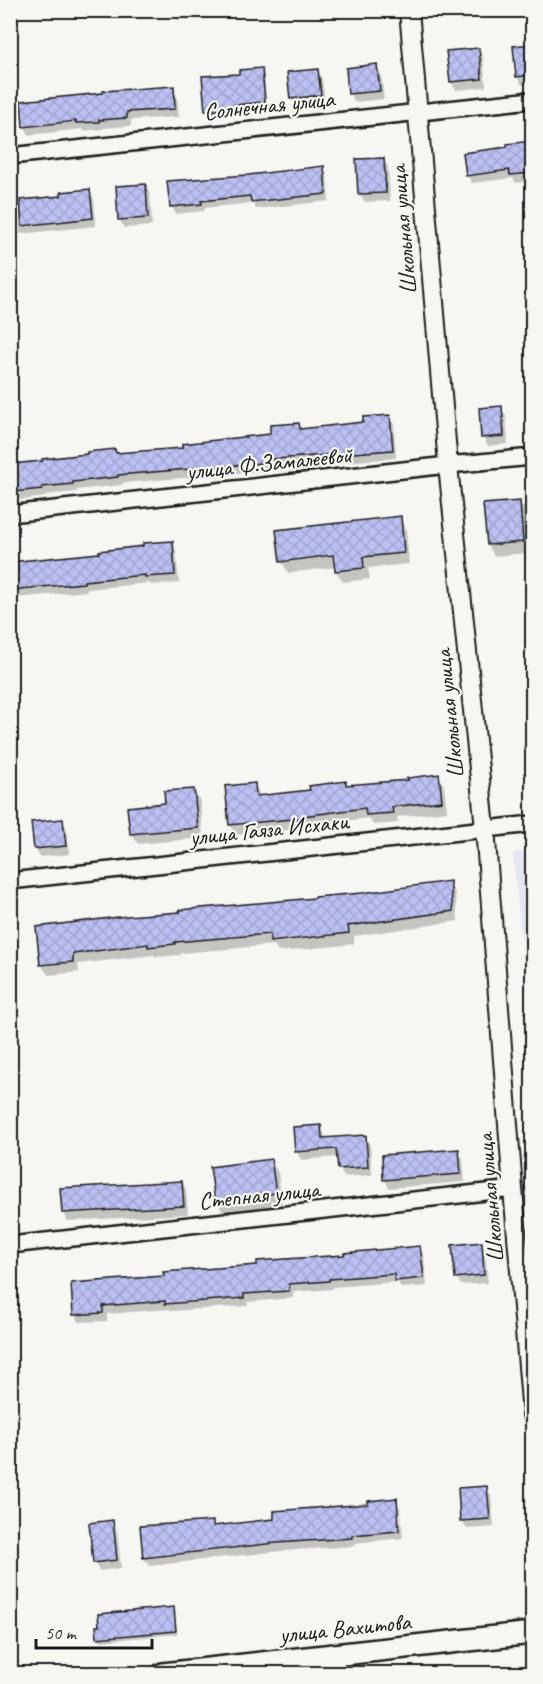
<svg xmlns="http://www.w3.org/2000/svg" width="543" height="1684" viewBox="0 0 543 1684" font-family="Caveat,sans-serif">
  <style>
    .built { fill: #e4e6f2 }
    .shadow { fill: #0003 }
    .building { fill: url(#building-cross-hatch); stroke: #1c1c1c; stroke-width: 1.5 }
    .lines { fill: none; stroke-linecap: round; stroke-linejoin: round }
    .minor-casing { stroke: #1c1c1c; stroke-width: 20 }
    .tertiary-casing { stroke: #1c1c1c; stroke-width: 22 }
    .secondary-casing { stroke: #1c1c1c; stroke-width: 26 }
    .minor { stroke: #f6f6f2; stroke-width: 15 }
    .tertiary { stroke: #f6f6f2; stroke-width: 18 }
    .secondary { stroke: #f6f6f2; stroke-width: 21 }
    .labels { text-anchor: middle; stroke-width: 4.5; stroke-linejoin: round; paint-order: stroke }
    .street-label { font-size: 24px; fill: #1c1c1c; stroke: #f6f6f2 }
  </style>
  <defs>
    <pattern id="building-cross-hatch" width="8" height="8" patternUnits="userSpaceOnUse" patternTransform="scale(1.5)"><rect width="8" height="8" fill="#bbc0f2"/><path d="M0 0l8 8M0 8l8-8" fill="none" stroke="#a0a4cf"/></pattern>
  </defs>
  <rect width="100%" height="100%" fill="#f6f6f2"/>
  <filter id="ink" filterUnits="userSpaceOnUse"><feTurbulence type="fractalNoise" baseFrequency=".0167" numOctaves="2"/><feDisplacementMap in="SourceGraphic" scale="12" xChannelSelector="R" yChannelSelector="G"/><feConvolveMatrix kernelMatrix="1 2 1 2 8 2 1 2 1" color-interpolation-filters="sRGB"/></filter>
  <g filter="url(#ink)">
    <!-- built -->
    <polygon class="built" points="532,851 532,1048 513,853"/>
    <!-- shadow -->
    <g class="shadow">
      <polygon points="532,45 532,83 522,85 517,76 514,47"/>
      <polygon points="479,49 483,58 486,87 456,90 451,82"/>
      <polygon points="376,66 381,74 384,99 355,102 350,94"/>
      <polygon points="261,69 264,76 267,108 237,111 237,115 210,117 206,110 241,75"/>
      <polygon points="318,71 322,79 325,103 296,106 291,98"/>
      <polygon points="173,88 177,96 179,117 131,120 131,126 103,128 103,129 83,131 82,129 29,135 25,127"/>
      <polygon points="532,143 532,181 516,183 513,178 472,183 467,175 509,148 508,145"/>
      <polygon points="383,159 388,167 390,201 365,202 360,194 358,161"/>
      <polygon points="323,167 327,174 329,201 256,209 253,203 204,208 205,211 176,214 172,207 248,176"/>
      <polygon points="145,185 150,194 152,226 124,228 120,220 117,188"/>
      <polygon points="89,191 94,199 96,226 10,235 10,202 63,197"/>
      <polygon points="501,408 506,416 508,444 488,446 483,437"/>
      <polygon points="390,416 394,425 396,458 265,468 266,471 122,483 122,485 77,490 77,492 45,495 46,497 20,500 15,492 117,455 184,449 272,435 299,425 302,430 365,424"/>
      <polygon points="519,503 521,506 532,505 532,545 528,546 528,553 494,556 488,545"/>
      <polygon points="400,518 406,529 409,564 368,568 370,579 343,582 336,571 336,567 288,573 282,562 278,531"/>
      <polygon points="172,542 176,551 179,583 151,585 150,583 87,589 88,591 16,598 11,590 101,555"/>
      <polygon points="439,776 444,786 447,811 397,817 398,823 373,825 369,818 309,826 309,828 236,835 230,825 255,785 261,797 311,791 345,783 347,786 409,781"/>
      <polygon points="194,790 200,801 203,838 138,844 132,834 167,804"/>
      <polygon points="62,821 67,829 69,854 40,857 35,849 32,824"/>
      <polygon points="449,882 455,893 458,921 354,936 354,944 278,952 274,945 181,953 181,955 156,957 154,955 78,964 79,972 48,975 41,964 38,929 363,894"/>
      <polygon points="321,1127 325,1135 326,1139 365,1137 370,1145 372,1175 344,1177 339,1168 338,1157 301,1160 297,1152 295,1129"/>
      <polygon points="459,1151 463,1159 465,1182 389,1188 385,1180"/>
      <polygon points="271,1160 278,1173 282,1206 224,1214 216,1201"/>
      <polygon points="182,1182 186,1190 188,1214 68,1221 63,1213"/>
      <polygon points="481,1244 485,1252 488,1283 461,1285 456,1277"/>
      <polygon points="419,1247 424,1256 427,1286 401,1288 398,1282 332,1287 333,1289 293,1292 293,1298 247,1302 248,1306 171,1311 170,1309 107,1314 107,1321 79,1322 74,1314 165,1278"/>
      <polygon points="486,1487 491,1496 494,1527 467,1529 462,1521"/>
      <polygon points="396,1500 400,1508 403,1538 355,1543 356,1546 281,1551 149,1566 144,1558 142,1527 212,1523 215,1528 370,1505"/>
      <polygon points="112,1522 117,1530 121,1568 99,1571 95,1562"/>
      <polygon points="173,1608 175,1612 177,1634 101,1641 99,1638"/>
    </g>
    <!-- building -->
    <g class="building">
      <polygon points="532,44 532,75 516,77 513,46"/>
      <polygon points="479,48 482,79 450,82 446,51"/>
      <polygon points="377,64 380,91 348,94 346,68"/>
      <polygon points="262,68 265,102 234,105 234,109 205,111 202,76 239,74 239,70"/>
      <polygon points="318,69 321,95 290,99 287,72"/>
      <polygon points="174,86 175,109 127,112 127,118 99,120 99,122 76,123 76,121 23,127 21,101 103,93 103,91"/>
      <polygon points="532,141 532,173 510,175 509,170 466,176 463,153 507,147 507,144"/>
      <polygon points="384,158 386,193 358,194 356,159"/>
      <polygon points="324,166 326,194 251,202 250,196 201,201 202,204 170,207 167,181 248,175"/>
      <polygon points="146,184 148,218 118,220 116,186"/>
      <polygon points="90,189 93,218 22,226 20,200 61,196 61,192"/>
      <polygon points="502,406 504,436 481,438 479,408"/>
      <polygon points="390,415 393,450 262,460 262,463 118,475 118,477 73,482 73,484 42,487 42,489 13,492 11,464 42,461 42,459 87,454 87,452 115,449 116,453 182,448 182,444 270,434 270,425 299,423 300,429 363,422 363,417"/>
      <polygon points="520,501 523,542 487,545 483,504"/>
      <polygon points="401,516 404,553 363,557 364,568 335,571 333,555 280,562 276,530"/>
      <polygon points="173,541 175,575 145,577 145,575 84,581 84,583 10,590 10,562 99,553 99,551 143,546 143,543"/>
      <polygon points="439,774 442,801 392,807 393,813 366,815 365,808 304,816 304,818 229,825 225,786 255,783 256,796 310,790 309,786 346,781 346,785 408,780 407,778"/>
      <polygon points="194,789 198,828 130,834 127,807 165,803 164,791"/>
      <polygon points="63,819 66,846 34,849 31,822"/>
      <polygon points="450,881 453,911 348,926 349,933 270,942 270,934 175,942 175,944 148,947 148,944 73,954 73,962 40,965 36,927 127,916 180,912 179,910 315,898 315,897 362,893"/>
      <polygon points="321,1125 322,1138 366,1135 368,1167 338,1169 336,1149 295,1152 293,1127"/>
      <polygon points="459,1149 461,1174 383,1180 382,1155"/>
      <polygon points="271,1159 276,1193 215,1202 210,1167"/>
      <polygon points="182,1181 184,1206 62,1213 60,1188"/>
      <polygon points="482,1242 484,1275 455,1278 452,1245"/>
      <polygon points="420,1246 424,1278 395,1281 394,1274 329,1279 329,1281 289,1284 289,1291 244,1294 244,1298 165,1304 165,1301 103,1306 103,1313 73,1315 71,1283 164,1276 163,1272 257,1265 257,1261 344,1255 344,1253"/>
      <polygon points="487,1486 490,1519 460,1521 458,1488"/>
      <polygon points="397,1498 399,1531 352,1535 352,1538 276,1543 143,1558 140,1526 213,1521 213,1526 274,1519 274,1511 368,1504 368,1501"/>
      <polygon points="113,1520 117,1560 93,1563 89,1523"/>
      <polygon points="174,1607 176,1631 97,1638 96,1626 99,1626 98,1614"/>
    </g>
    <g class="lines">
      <!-- minor casing -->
      <g class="minor-casing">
        <g id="minor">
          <polyline points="10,156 532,100"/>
          <polyline points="10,514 448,465 532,457"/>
          <polyline points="10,881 532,824"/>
          <polyline points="10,1245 513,1189"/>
        </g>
      </g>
      <!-- tertiary casing -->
      <g class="tertiary-casing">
        <polyline id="tertiary" points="409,10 448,465 485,828 513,1189 532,1414"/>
      </g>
      <!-- secondary casing -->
      <g class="secondary-casing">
        <polyline id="secondary" points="163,1674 532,1633"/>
      </g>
      <!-- minor -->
      <use href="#minor" class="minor"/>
      <!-- tertiary -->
      <use href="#tertiary" class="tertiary"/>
      <!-- secondary -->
      <use href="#secondary" class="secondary"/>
    </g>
  </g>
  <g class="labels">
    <!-- street labels -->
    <g class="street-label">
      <text transform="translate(269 105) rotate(-6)" y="8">Солнечная улица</text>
      <text transform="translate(403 230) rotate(-95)" y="8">Школьная улица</text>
      <text transform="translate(269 463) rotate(-6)" y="8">улица Ф.Замалеевой</text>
      <text transform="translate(449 714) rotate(-96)" y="8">Школьная улица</text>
      <text transform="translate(269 829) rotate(-6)" y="8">улица Гаяза Исхаки</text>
      <text transform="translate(259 1195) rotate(-6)" y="8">Степная улица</text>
      <text transform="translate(490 1198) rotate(-95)" y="8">Школьная улица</text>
      <text transform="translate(345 1628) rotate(-6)" y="8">улица Вахитова</text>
    </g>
  </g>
  <!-- margin -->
  <rect width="543" height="1684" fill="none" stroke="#f6f6f2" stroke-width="36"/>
  <rect x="18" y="18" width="507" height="1648" fill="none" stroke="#1c1c1c" stroke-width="2" filter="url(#ink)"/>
  <!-- scale -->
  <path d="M36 1639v9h116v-9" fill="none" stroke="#1c1c1c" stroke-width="3"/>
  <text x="45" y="1639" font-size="18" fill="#1c1c1c" stroke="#f6f6f2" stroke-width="4.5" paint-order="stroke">50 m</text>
</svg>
